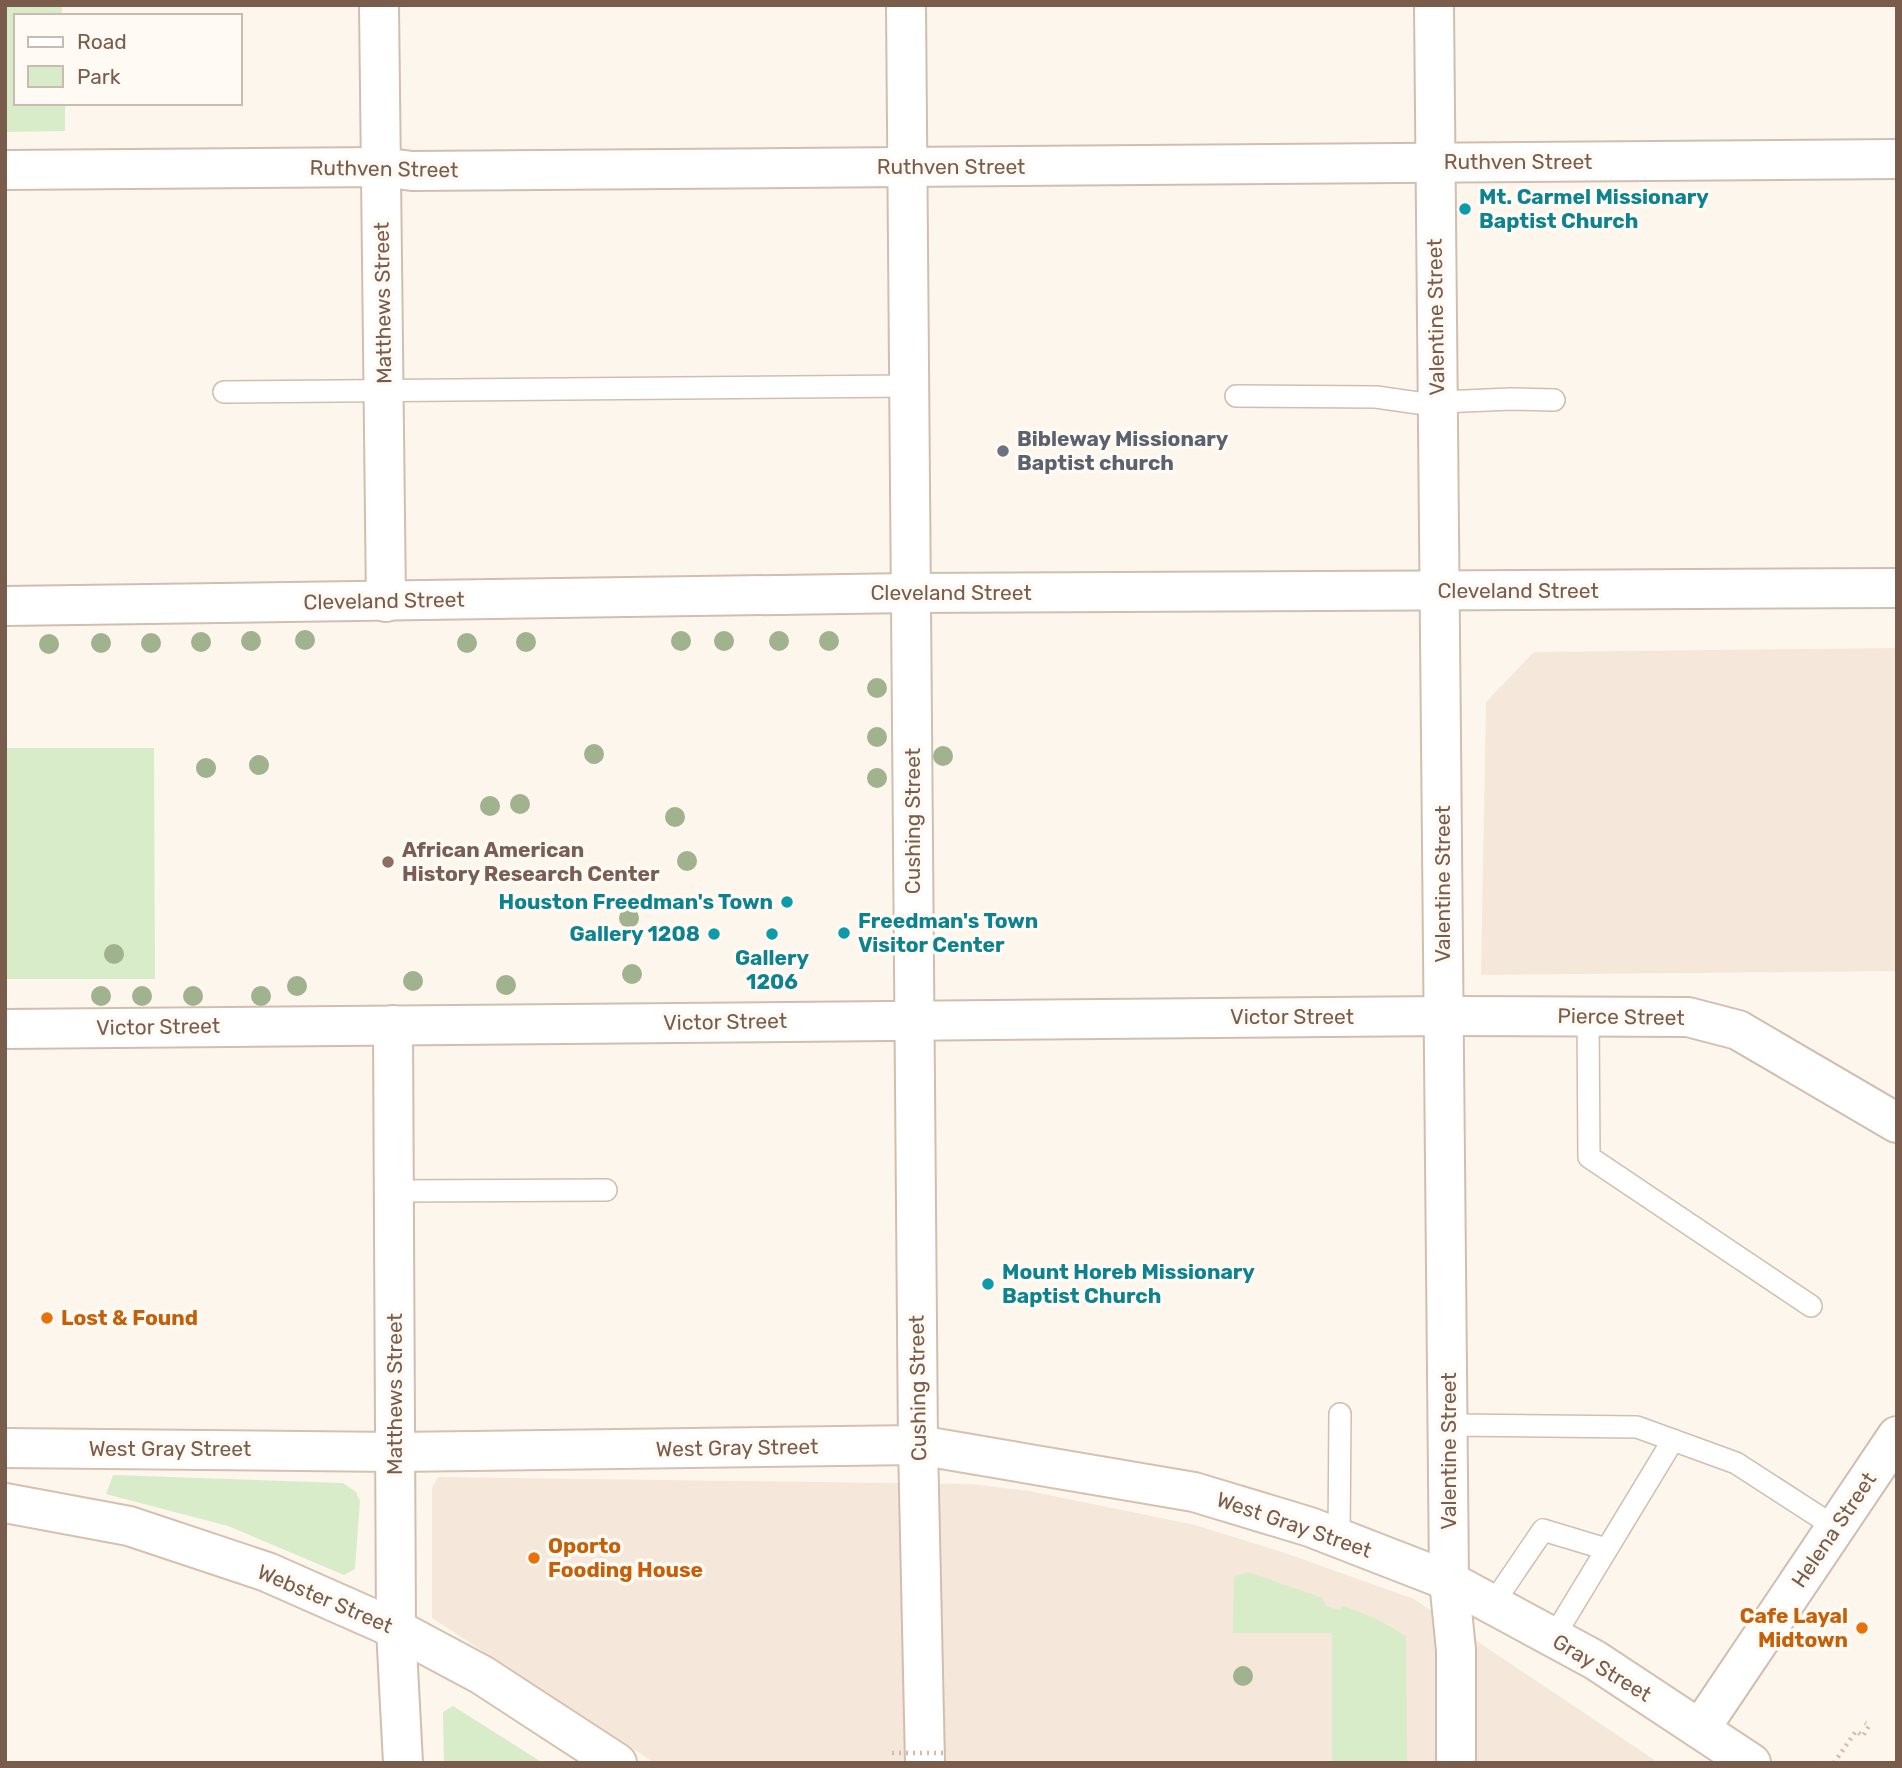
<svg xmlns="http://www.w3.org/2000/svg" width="1902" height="1768" viewBox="0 0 1902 1768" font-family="Rubik,sans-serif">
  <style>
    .residential { fill: #f5e8da }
    .green { fill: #d8ecc9 }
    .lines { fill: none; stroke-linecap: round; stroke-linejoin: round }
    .service-casing { stroke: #d1beb0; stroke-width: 24 }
    .minor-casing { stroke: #d1beb0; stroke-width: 42 }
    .secondary-casing { stroke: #d6c0b0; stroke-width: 42 }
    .path { stroke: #d9b8a5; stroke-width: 4.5; stroke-dasharray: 2 5; stroke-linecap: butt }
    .service { stroke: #fff; stroke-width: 21 }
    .minor { stroke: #fff; stroke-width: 38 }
    .secondary { stroke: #fff; stroke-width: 38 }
    .path-bridge { stroke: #d9b8a5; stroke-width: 4.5; stroke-dasharray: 2 5; stroke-linecap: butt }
    .tree { fill: #a0b28e }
    .culture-dot { fill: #0f9aa8; stroke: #fffaf3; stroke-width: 2.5 }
    .worship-dot { fill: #6b7280; stroke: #fffaf3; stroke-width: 2.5 }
    .education-dot { fill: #8d6e63; stroke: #fffaf3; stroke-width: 2.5 }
    .food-dot { fill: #e8710a; stroke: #fffaf3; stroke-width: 2.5 }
    .labels { text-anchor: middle; stroke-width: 7; stroke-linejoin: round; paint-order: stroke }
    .street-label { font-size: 21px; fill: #7a5c4d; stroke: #fffaf3 }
    .culture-label { font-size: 21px; font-weight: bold; fill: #0d838f; stroke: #fffaf3; text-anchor: start }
    .worship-label { font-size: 21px; font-weight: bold; fill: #5b616d; stroke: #fffaf3; text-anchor: start }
    .education-label { font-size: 21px; font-weight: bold; fill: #785e54; stroke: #fffaf3; text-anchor: start }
    .food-label { font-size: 21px; font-weight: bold; fill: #c56008; stroke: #fffaf3; text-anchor: start }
  </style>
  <rect width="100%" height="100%" fill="#fdf6ec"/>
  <!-- residential -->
  <g class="residential">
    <polygon points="1897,648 1897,971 1481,975 1486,702 1534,652"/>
    <polygon points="438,1477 972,1484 1029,1491 1195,1525 1285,1553 1414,1599 1659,1763 655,1763 432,1618 432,1488"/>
  </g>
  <!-- green -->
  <g class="green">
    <polygon points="5,5 62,5 62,16 16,16 16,103 65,103 65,131 5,132"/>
    <polygon points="5,748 154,748 155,979 5,979"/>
    <polygon points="113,1475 343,1483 356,1492 360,1501 355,1569 344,1575 228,1526 106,1494"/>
    <polygon points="1248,1572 1323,1598 1326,1606 1339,1610 1344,1606 1377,1619 1406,1636 1407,1763 1332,1763 1332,1633 1233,1633 1234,1577"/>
    <polygon points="453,1706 543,1763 444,1763 443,1712"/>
  </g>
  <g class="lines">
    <!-- service casing -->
    <g class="service-casing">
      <g id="service">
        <polyline points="224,392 909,386"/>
        <polyline points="1236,396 1376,397 1418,403 1511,399 1554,400"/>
        <polyline points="1588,1015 1589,1157 1811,1306"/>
        <polyline points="394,1191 606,1190"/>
        <polyline points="1449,1425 1637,1427 1736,1463 1835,1527"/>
        <polyline points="1339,1538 1340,1414"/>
        <polyline points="1492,1605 1543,1530 1606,1549"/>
        <polyline points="1553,1638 1673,1440"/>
      </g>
    </g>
    <!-- minor casing -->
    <g class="minor-casing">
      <g id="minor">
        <polyline points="379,5 386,602"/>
        <polyline points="906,5 918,1445 925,1763"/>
        <polyline points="1434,5 1449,1581 1456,1650 1456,1763"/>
        <polyline points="5,170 381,167 412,171 1897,159"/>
        <polyline points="5,606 911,593 1897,588"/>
        <polyline points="393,1025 396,1629 403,1763"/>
        <polyline points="5,1029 1444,1016 1688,1017 1738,1030 1897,1123"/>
        <polyline points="1700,1729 1897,1436"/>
      </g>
    </g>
    <!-- secondary casing -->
    <g class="secondary-casing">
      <g id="secondary">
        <polyline points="5,1448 395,1452 918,1445 1194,1492 1310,1527 1449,1581 1595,1660 1751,1763"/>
        <polyline points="5,1503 129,1526 267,1572 396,1629 482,1675 617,1763"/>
      </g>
    </g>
    <!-- path -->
    <polyline class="path" points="1834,1763 1856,1731 1863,1736 1869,1726 1865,1723"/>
    <!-- service -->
    <use href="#service" class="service"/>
    <!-- minor -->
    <use href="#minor" class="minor"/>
    <!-- secondary -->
    <use href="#secondary" class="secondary"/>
    <!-- path-bridge -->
    <polyline class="path-bridge" points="892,1753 948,1753"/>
  </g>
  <!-- trees -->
  <g class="tree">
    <circle cx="305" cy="640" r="10"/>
    <circle cx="251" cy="641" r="10"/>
    <circle cx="681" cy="641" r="10"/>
    <circle cx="724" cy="641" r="10"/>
    <circle cx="779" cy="641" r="10"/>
    <circle cx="829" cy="641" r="10"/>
    <circle cx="201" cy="642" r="10"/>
    <circle cx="526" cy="642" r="10"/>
    <circle cx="101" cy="643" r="10"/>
    <circle cx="151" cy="643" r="10"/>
    <circle cx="467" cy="643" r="10"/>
    <circle cx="49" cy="644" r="10"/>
    <circle cx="877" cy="688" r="10"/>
    <circle cx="877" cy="737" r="10"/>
    <circle cx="594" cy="754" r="10"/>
    <circle cx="943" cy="756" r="10"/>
    <circle cx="259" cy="765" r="10"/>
    <circle cx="206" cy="768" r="10"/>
    <circle cx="877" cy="778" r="10"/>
    <circle cx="520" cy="804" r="10"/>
    <circle cx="490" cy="806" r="10"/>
    <circle cx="675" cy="817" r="10"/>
    <circle cx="687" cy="861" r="10"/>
    <circle cx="629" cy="918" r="10"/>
    <circle cx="114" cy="954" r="10"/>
    <circle cx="632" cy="974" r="10"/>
    <circle cx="413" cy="981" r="10"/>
    <circle cx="506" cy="985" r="10"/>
    <circle cx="297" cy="986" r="10"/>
    <circle cx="101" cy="996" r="10"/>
    <circle cx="142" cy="996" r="10"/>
    <circle cx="193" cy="996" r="10"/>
    <circle cx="261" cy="996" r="10"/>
    <circle cx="1243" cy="1676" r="10"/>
  </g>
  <!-- markers -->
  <g class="culture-dot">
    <circle cx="1465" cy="209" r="7"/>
    <circle cx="787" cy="902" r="7"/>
    <circle cx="844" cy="933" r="7"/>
    <circle cx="714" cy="934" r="7"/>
    <circle cx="772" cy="934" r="7"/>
    <circle cx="988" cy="1284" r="7"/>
  </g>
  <circle class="worship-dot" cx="1003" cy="451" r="7"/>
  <circle class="education-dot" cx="388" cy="862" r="7"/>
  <g class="food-dot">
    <circle cx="47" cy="1318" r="7"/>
    <circle cx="534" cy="1558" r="7"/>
    <circle cx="1862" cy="1628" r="7"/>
  </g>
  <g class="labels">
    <!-- street labels -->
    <g class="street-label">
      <text x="1518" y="169">Ruthven Street</text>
      <text x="951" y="174">Ruthven Street</text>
      <text transform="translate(384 169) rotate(1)" y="7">Ruthven Street</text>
      <text transform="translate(383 303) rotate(-91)" y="7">Matthews Street</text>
      <text transform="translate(1436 317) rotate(-91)" y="7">Valentine Street</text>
      <text x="1518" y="598">Cleveland Street</text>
      <text x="951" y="600">Cleveland Street</text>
      <text transform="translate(384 601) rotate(-1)" y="7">Cleveland Street</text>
      <text transform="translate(913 821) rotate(-90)" y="7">Cushing Street</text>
      <text transform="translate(1443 884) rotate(-90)" y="7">Valentine Street</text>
      <text x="1292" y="1024">Victor Street</text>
      <text transform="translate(1621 1017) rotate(1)" y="7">Pierce Street</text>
      <text transform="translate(725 1022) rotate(-1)" y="7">Victor Street</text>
      <text transform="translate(158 1027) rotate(-1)" y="7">Victor Street</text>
      <text transform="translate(918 1388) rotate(-91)" y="7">Cushing Street</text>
      <text transform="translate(395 1394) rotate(-90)" y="7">Matthews Street</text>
      <text transform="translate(737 1448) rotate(-1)" y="7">West Gray Street</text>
      <text x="170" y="1456">West Gray Street</text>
      <text transform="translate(1449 1451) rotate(-90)" y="7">Valentine Street</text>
      <text transform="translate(1294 1525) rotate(19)" y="7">West Gray Street</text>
      <text transform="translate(1834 1530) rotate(-56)" y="7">Helena Street</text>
      <text transform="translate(325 1599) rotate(23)" y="7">Webster Street</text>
      <text transform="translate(1602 1668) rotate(31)" y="7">Gray Street</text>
    </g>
    <!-- culture labels -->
    <g class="culture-label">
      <text x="1479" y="204">Mt. Carmel Missionary<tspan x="1479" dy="24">Baptist Church</tspan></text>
      <text x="773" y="909" text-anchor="end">Houston Freedman's Town</text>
      <text x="858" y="928">Freedman's Town<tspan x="858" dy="24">Visitor Center</tspan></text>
      <text x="700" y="941" text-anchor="end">Gallery 1208</text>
      <text x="772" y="965" text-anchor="middle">Gallery<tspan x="772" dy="24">1206</tspan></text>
      <text x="1002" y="1279">Mount Horeb Missionary<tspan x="1002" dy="24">Baptist Church</tspan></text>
    </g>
    <!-- worship labels -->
    <g class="worship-label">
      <text x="1017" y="446">Bibleway Missionary<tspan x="1017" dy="24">Baptist church</tspan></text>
    </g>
    <!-- education labels -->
    <g class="education-label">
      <text x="402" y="857">African American<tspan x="402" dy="24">History Research Center</tspan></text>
    </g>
    <!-- food labels -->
    <g class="food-label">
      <text x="61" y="1325">Lost &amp; Found</text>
      <text x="548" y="1553">Oporto<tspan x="548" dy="24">Fooding House</tspan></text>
      <text x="1848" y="1623" text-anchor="end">Cafe Layal<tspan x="1848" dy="24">Midtown</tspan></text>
    </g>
  </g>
  <!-- border -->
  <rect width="1902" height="1768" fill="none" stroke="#7a5c4d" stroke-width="14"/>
  <!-- legend -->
  <rect x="14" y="14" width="228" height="91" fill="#fffaf3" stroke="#cabbb1" stroke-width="2"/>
  <rect x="28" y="37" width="35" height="10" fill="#ffffff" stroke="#cabbb1" stroke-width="2"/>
  <text x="77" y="49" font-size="21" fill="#7a5c4d">Road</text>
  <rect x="28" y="66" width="35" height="21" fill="#d8ecc9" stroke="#cabbb1" stroke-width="2"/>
  <text x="77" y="84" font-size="21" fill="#7a5c4d">Park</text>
</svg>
